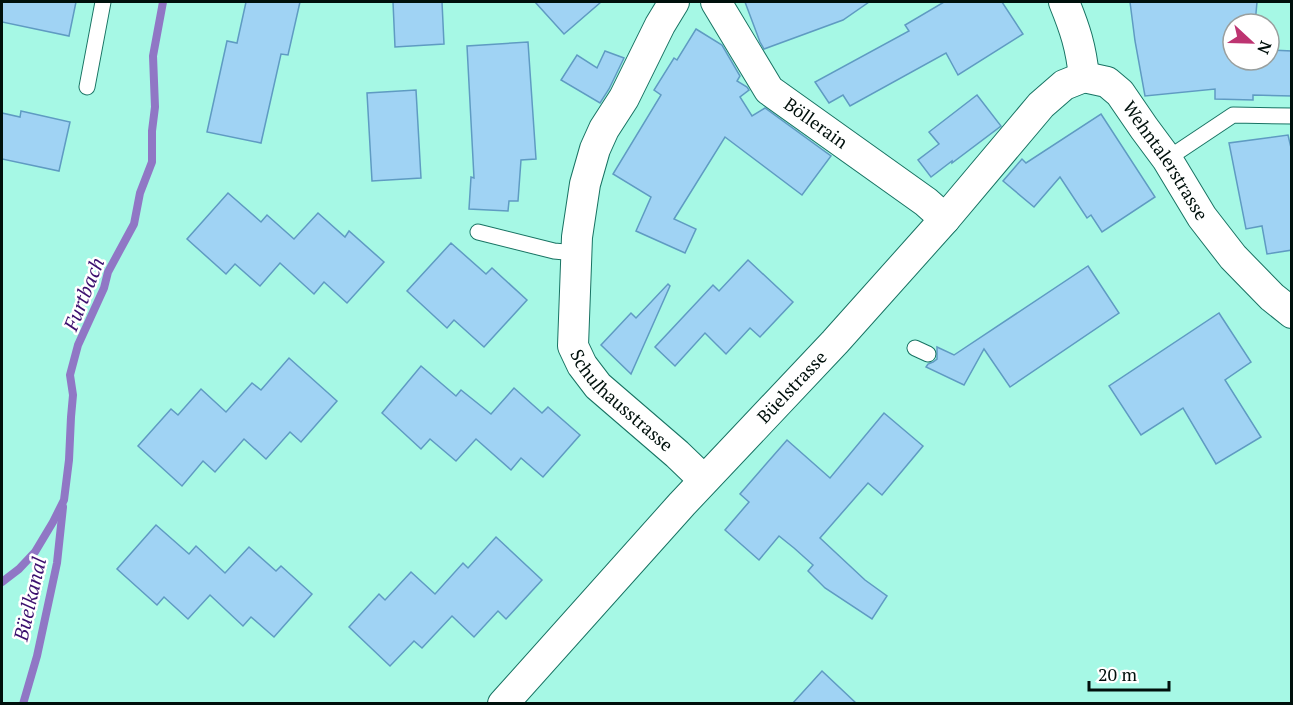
<svg xmlns="http://www.w3.org/2000/svg" width="1293" height="705" viewBox="0 0 1293 705" font-family="'PT Serif',serif">
  <style>
    .lines { fill: none; stroke-linecap: round; stroke-linejoin: round }
    .stream { stroke: #9077c5; stroke-width: 8 }
    .building { fill: #a0d3f4; stroke: #5f9bc2; stroke-width: 1.5 }
    .lane-casing { stroke: #187363; stroke-width: 17 }
    .street-casing { stroke: #187363; stroke-width: 32 }
    .lane { stroke: #fff; stroke-width: 15 }
    .street { stroke: #fff; stroke-width: 30 }
    .labels { text-anchor: middle; stroke-width: 5; stroke-linejoin: round; paint-order: stroke }
    .street-label { font-size: 18px; fill: #00100c; stroke: #fff }
    .water-label { font-size: 20px; font-style: italic; fill: #3b0f6e; stroke: #fff }
  </style>
  <rect width="100%" height="100%" fill="#a6f8e5"/>
  <g class="lines">
    <!-- stream -->
    <g class="stream">
      <polyline points="2,582 19,569 35,552 53,522 64,500 69,460 71,417 73,395 70,375 78,345 104,288 108,272 134,224 140,193 152,162 152,131 155,107 153,56 163,2"/>
      <polyline points="23,704 37,656 57,563 63,507"/>
    </g>
  </g>
  <!-- building -->
  <g class="building">
    <polygon points="2,2 76,2 69,36 2,22"/>
    <polygon points="246,2 300,2 288,55 281,54 261,143 207,132 227,41 237,43"/>
    <polygon points="393,2 442,2 444,44 395,47"/>
    <polygon points="535,2 601,2 564,34"/>
    <polygon points="745,2 869,2 843,20 764,49 760,42"/>
    <polygon points="944,2 1002,2 1023,34 958,75 946,53 850,106 843,95 829,103 815,82 909,31 905,25"/>
    <polygon points="1130,2 1257,2 1255,24 1233,24 1233,60 1269,60 1269,50 1292,51 1292,96 1253,95 1253,100 1215,99 1215,89 1145,96 1135,41"/>
    <polygon points="696,29 722,45 740,76 737,81 747,87 749,90 740,97 752,116 765,108 831,156 802,195 725,137 674,219 696,229 685,253 636,231 651,197 613,174 661,95 654,90 674,58 677,60"/>
    <polygon points="528,42 536,159 521,160 518,201 509,201 508,211 469,209 471,177 474,178 467,46"/>
    <polygon points="605,51 624,58 609,89 600,103 561,80 577,55 597,68"/>
    <polygon points="416,90 421,178 372,181 367,93"/>
    <polygon points="977,95 1001,126 952,163 952,161 931,177 918,160 939,144 929,132"/>
    <polygon points="21,111 70,122 59,171 2,159 2,113 20,117"/>
    <polygon points="1101,114 1155,197 1102,232 1091,215 1087,218 1060,177 1034,207 1003,181 1022,159 1026,163"/>
    <polygon points="1288,135 1292,152 1292,250 1267,254 1262,226 1246,229 1229,143"/>
    <polygon points="228,193 261,222 267,215 294,239 318,213 345,237 349,231 384,262 347,303 324,282 314,294 280,263 260,286 235,264 226,274 187,239"/>
    <polygon points="451,243 486,274 492,268 527,300 484,347 454,320 447,328 407,291"/>
    <polygon points="748,260 793,302 760,337 750,328 726,354 705,333 675,366 655,347 713,285 719,291"/>
    <polygon points="1088,266 1119,313 1010,387 984,349 964,385 926,367 928,364 933,362 937,359 937,347 954,355"/>
    <polygon points="668,284 670,286 631,374 601,345 631,313 636,318"/>
    <polygon points="1219,313 1251,362 1225,380 1261,437 1216,464 1183,408 1141,435 1109,386"/>
    <polygon points="289,358 337,401 301,442 290,432 266,459 244,439 215,472 203,461 182,486 138,446 171,409 178,415 201,389 226,412 252,383 261,390"/>
    <polygon points="421,366 456,396 461,390 491,414 514,388 542,413 548,407 580,435 543,477 521,458 511,470 476,439 456,461 430,439 421,449 382,413"/>
    <polygon points="884,413 923,446 882,495 868,483 820,538 865,580 887,596 872,619 825,588 808,571 813,565 794,548 779,536 759,560 725,530 749,502 740,494 787,440 830,478"/>
    <polygon points="156,525 189,554 196,546 225,573 249,547 276,571 281,566 312,594 274,637 251,617 243,626 210,595 188,619 164,597 157,605 117,569"/>
    <polygon points="496,537 542,580 506,619 498,611 474,637 452,616 422,648 414,641 390,666 349,627 379,594 385,600 411,572 435,594 463,563 468,568"/>
    <polygon points="822,671 857,704 792,704"/>
  </g>
  <g class="lines">
    <!-- lane casing -->
    <g class="lane-casing">
      <g id="lane">
        <polyline points="87,87 103,2"/>
        <polyline points="1167,159 1233,115 1292,116"/>
        <polyline points="478,232 554,251 576,253"/>
        <polyline points="915,348 928,354"/>
      </g>
    </g>
    <!-- street casing -->
    <g class="street-casing">
      <g id="street">
        <path id="s1" d="M674,2L660,25L624,98L604,129L595,149L585,184L577,237L573,346L582,365L598,386L677,454L704,480"/>
        <path id="s2" d="M716,2L769,90L926,202L945,219"/>
        <path d="M1064,2C1075,29 1081,47 1084,77"/>
        <path id="s3" d="M1084,77L1107,82L1120,93L1144,128L1167,159L1202,217L1233,257L1272,297L1292,313"/>
        <path id="s4" d="M503,704L682,504L835,342L945,219L1041,105L1064,85L1084,77"/>
      </g>
    </g>
    <!-- lane -->
    <use href="#lane" class="lane"/>
    <!-- street -->
    <use href="#street" class="street"/>
  </g>
  <g class="labels">
    <!-- street labels -->
    <g class="street-label">
      <text dy="6" stroke="none"><textPath href="#s2" startOffset="160">Böllerain</textPath></text>
      <text dy="6" stroke="none"><textPath href="#s3" startOffset="122">Wehntalerstrasse</textPath></text>
      <text dy="6" stroke="none"><textPath href="#s4" startOffset="429">Büelstrasse</textPath></text>
      <text dy="6" stroke="none"><textPath href="#s1" startOffset="440">Schulhausstrasse</textPath></text>
    </g>
    <!-- water labels -->
    <g class="water-label">
      <text transform="translate(84 294) rotate(-68)" y="7">Furtbach</text>
      <text transform="translate(30 599) rotate(-77)" y="7">Büelkanal</text>
    </g>
  </g>
  <!-- border -->
  <rect width="1293" height="705" fill="none" stroke="#00100c" stroke-width="6"/>
  <!-- north arrow -->
  <g transform="translate(1251 42) rotate(112)"><circle r="28" fill="#ffffff" stroke="#999f9e" stroke-width="1.5"/>
  <path d="M0-4.5L10 22L0 15L-10 22Z" fill="#bd3471"/>
  <text y="-9" font-size="16" font-weight="bold" text-anchor="middle" fill="#00100c">N</text>
  </g>
  <!-- scale -->
  <path d="M1089 681v9h80v-9" fill="none" stroke="#00100c" stroke-width="3"/>
  <text x="1098" y="681" font-size="18" fill="#00100c" stroke="#ffffff" stroke-width="4.5" paint-order="stroke">20 m</text>
</svg>
